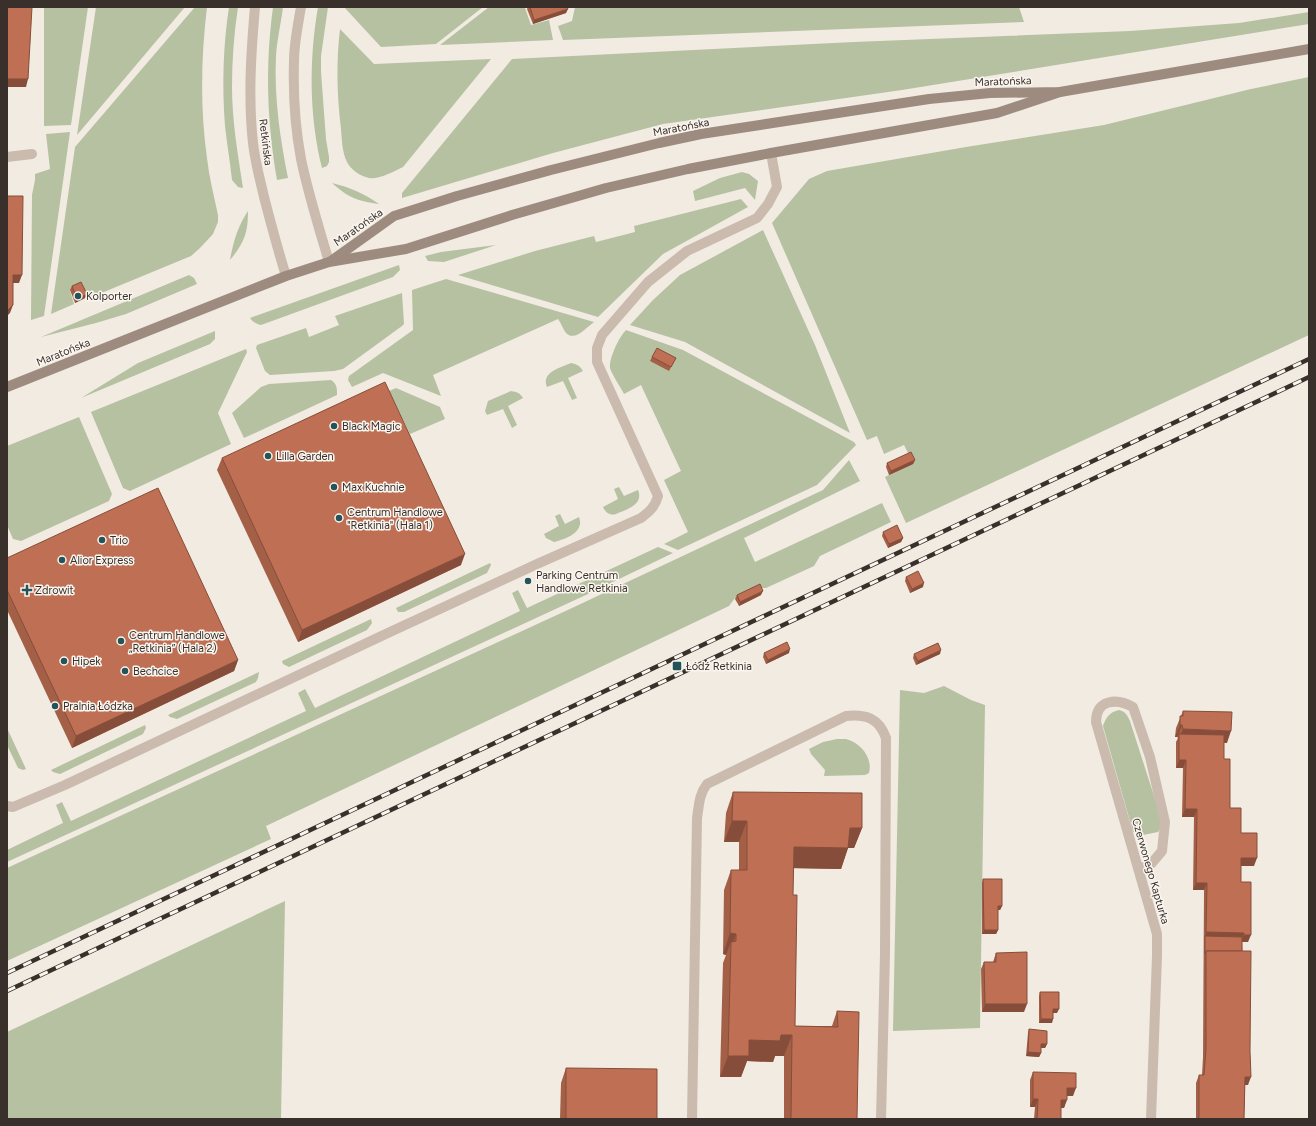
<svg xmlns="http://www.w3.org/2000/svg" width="1316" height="1126" viewBox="0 0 1316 1126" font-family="Figtree,sans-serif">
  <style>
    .green { fill: #b6c1a2 }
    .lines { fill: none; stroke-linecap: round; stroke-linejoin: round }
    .service { stroke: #cabbae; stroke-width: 10 }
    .minor { stroke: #cabbae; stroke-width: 10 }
    .tertiary { stroke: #cabbae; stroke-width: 10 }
    .secondary { stroke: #9e8b7f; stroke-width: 10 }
    .rail-casing { stroke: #39302c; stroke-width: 4.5 }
    .rail { stroke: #faf5ee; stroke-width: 3; stroke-dasharray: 9; stroke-linecap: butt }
    .wall { fill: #a45f47 }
    .shaded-wall { fill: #864e3a }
    .building { fill: #bf6f53; stroke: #864e3a }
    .poi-dot { fill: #235459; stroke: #faf5ee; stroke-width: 1.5 }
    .labels { text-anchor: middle; stroke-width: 3; stroke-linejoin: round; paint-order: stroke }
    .street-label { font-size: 11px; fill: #39302c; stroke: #faf5ee }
    .poi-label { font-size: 11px; fill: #39302c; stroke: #faf5ee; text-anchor: start }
  </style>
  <rect width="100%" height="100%" fill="#f2ebe2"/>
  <!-- green -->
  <g class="green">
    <polygon points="44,7 88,7 71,125 44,126"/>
    <polygon points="96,7 185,7 77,135"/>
    <path d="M195,7H207C201,57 200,108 207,158C209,177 214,196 218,215V222L213,234L200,248L191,256L87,299L82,286L70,291L74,304L51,314L75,147Z"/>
    <path d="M229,7H238C234,33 232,60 232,87C232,121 238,155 243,188L238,187L232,180C230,162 227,144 225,126C222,86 223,46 229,7Z"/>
    <path d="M273,7H283C281,23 277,40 276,56C274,97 280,138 288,178L277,180C267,121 265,67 273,7Z"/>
    <path d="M318,7H328L321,56V72L326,139L329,157V162L327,166L322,168C309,116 309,59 318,7Z"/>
    <polygon points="344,7 483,7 436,44 381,47"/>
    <polygon points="489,7 528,7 525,8 531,25 549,20 553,40 440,45"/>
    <polygon points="575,7 1019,7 1024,22 563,40 558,26 572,21"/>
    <polygon points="1309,12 1309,24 902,90 663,124 553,153 402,198 402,193 512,59 854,42 1130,31 1239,23"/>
    <path d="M340,29L374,64L491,59L403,167C395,171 378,180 369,178C360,176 351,170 347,162C342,152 342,140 341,129C337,95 336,63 340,29Z"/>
    <polygon points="1309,77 1309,335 906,523 885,477 913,463 904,445 884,454 877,436 867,440 772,223 809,179 827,171 966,147 1104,125 1251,89"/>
    <polygon points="70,132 44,316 31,320 32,195 35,180 35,174 50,169 46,134"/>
    <polygon points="742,172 749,174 758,181 755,200 745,188 695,201 693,191 720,178"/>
    <path d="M332,183C349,187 365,194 379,204C357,201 349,198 332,183Z"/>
    <polygon points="741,199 748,207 663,254 598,317 458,275 535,251 594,236 596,242 635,232 634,226"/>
    <path d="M248,211C248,233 244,243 230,260C233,242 238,226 248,211Z"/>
    <polygon points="763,230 815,345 850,433 685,342 630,325 653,300 680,275"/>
    <polygon points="496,245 444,262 428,261 425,256 441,252"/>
    <path d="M399,265L400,270L393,277L261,325C256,324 253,322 250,318Z"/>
    <polygon points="189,275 194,278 197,284 126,314 96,323 41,337"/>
    <path d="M446,279L594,322C587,327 575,342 566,333C563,329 561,323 558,319L433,375L441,396L383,373L352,387L348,380L349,376L413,330L412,290Z"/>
    <polygon points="402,293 404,324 402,326 343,369 334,371 270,375 265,371 256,348 257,345 306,328 309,337 339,325 335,316"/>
    <path d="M626,330L683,350L854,442L856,445L817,485L678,550L664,544L688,532L664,480L681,471L641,385L624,394C621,388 611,373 610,368C609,358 619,337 626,330Z"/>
    <polygon points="215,331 215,339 210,344 81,398 138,363"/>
    <polygon points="246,349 247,352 218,413 231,444 130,491 123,488 91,412"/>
    <path d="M571,363C577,364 580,366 583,371L568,378L577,398L572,400L563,381L547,387C541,372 560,368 571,363Z"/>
    <path d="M331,380C337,384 337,388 337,395L244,438L232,413L261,387L269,384Z"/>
    <polygon points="396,388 440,407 445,419 410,434 389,391"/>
    <path d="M511,391C517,392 520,393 523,398L508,406L517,425L512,428L503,409L487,415L485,411L488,401Z"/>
    <polygon points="79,417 112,494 109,501 21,541 13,539 7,525 7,446"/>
    <polygon points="849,460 860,481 744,538 755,562 882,503 891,522 820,556 814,566 766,588 758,588 735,598 729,606 266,826 271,839 7,961 7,868 572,608 823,490"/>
    <path d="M619,487L624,496L638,490C644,505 627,509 616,514C610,516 605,512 603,507L618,499L614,489Z"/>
    <path d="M560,514L565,524L579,517C585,532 566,539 554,542L546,538L544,534L559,526L555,516Z"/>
    <polygon points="658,547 673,553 588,594 7,862 7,850 63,823 56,805 62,802 71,821 306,711 298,693 305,689 315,708 520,611 512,593 518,590 527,608"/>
    <polygon points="490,563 491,565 487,573 404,612 398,612 396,608"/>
    <polygon points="371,619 372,623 367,630 289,667 283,664 282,661"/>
    <polygon points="259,672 258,678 256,682 177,719 170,717 168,715"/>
    <polygon points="944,686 971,700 985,705 980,1028 893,1031 900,690 924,693"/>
    <path d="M1119,710C1126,712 1127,715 1130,721L1163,824L1158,832L1143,835L1133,832L1103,726C1106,717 1110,712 1119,710Z"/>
    <polygon points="145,725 146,728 143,734 60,774 53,772 51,770"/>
    <polygon points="7,728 26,769 23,770 18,768 7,745"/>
    <path d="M837,739C840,739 844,739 846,739C861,743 873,758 869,773L865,775L824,776L825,770L811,754L809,749L823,742Z"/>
    <polygon points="285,901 281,1119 7,1119 7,1032"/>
  </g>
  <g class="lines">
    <!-- service -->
    <g class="service">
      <path d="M7,806L13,807L65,785L390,632L537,564L641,518C649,512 655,507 658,496L597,362V348L602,335L648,282L687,251L757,218L768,204L777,187L771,153"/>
      <path d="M692,1119L697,818C699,806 699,794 707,784L846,716C866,714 879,718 886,738L885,954L881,1119"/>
    </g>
    <!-- minor -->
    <g class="minor">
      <polyline points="7,157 32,154"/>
      <path d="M1139,869L1151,864L1162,851L1165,822L1150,757L1133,707C1117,698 1096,699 1096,722L1157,934V956L1151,1119"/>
    </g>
    <!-- tertiary -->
    <g class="tertiary">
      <path d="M255,7C251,53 248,98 253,143C255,162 260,179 264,197C271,224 278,250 286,276"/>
      <path d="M301,7C298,25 294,43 294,61C293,94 295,127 301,159C308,193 319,228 329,262"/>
    </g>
    <!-- secondary -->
    <g class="secondary">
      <polyline points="331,261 394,216 457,196 551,170 659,143 701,134 929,99 990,93 1060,92 1309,49"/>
      <polyline points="7,387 286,276 329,262 406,249 512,215 606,188 688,169 771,153 997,113 1060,92"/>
    </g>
    <!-- rail casing -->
    <g class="rail-casing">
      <g id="rail">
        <polyline points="7,973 1309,359"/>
        <polyline points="7,991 1309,377"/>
      </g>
    </g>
    <!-- rail -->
    <use href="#rail" class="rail"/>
  </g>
  <!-- wall -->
  <g class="wall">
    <polygon points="528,7 567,7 566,13 533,24 527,9"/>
    <polygon points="72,286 87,294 85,298 75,303 70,290"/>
    <polygon points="652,357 676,358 669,371 650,361"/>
    <polygon points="222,458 461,565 298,642 217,470"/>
    <polygon points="915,460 913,464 889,475 886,467 887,463"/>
    <polygon points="883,532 903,538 901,542 888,548 882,536"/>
    <polygon points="7,558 238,660 234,671 72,748 7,610"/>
    <polygon points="906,577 923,587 910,593 905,581"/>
    <polygon points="737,595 761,595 739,606 735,599"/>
    <polygon points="764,653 789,653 766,664 763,657"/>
    <polygon points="914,654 940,654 916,665 913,658"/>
    <polygon points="1183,711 1227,743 1224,742 1224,759 1230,808 1241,833 1254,866 1241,866 1241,882 1248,942 1242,942 1248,1085 1245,1085 1244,1119 1196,1119 1196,1083 1199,1075 1202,1075 1203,1057 1204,890 1193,890 1194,817 1182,817 1183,768 1176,768 1176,742 1178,738 1177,737 1175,737 1176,728"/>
    <polygon points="733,792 862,828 854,848 848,848 841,869 793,868 793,895 795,1026 832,1026 837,1011 857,1119 784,1119 784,1056 775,1056 773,1062 747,1061 741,1077 720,1077 723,963 726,955 723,954 724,890 731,870 739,870 739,842 724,842 726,813"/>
    <polygon points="983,879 1002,906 1000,910 998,910 998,930 996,934 982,934 982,883"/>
    <polygon points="996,953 1024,1012 982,1012 981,969 984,962 993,962"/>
    <polygon points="1040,992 1057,1013 1053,1013 1052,1023 1039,1023 1039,996"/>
    <polygon points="1029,1029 1047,1044 1045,1048 1041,1048 1041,1053 1039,1057 1026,1056 1028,1033"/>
    <polygon points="566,1068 657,1119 560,1119 561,1083"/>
    <polygon points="1033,1072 1073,1096 1067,1096 1064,1108 1061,1108 1061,1119 1034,1119 1035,1107 1030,1107 1030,1080"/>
  </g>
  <!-- shaded-wall -->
  <g class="shaded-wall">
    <polygon points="568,9 566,13 533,24 534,20"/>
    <polygon points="7,79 28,79 26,87 7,87"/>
    <polygon points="13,275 22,275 19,283 10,283"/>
    <polygon points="87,294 85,298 75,303 77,299"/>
    <polygon points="13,305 10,313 7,316 7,310"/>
    <polygon points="915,460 913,464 889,475 891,471"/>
    <polygon points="903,538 901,542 888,548 889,544"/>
    <polygon points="465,554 461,565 298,642 302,630"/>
    <polygon points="924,583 923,587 910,593 912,589"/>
    <polygon points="763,591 761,595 739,606 740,602"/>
    <polygon points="790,649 789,653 766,664 768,660"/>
    <polygon points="941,650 940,654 916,665 918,661"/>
    <polygon points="238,660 234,671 72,748 76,736"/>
    <polygon points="1180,725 1182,725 1177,737 1175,737"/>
    <polygon points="1183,729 1231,731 1227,743 1179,741 1179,738"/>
    <polygon points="1179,760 1186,760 1183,768 1176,768"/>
    <polygon points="1185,809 1197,809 1194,817 1182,817"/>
    <polygon points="732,821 747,821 739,842 724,842"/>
    <polygon points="850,828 862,828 854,848 848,848 841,869 786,868 794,847"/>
    <polygon points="1241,858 1257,858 1254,866 1238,866"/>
    <polygon points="1196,883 1207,883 1204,890 1193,890"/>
    <polygon points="998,906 1002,906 1000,910 996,910"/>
    <polygon points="984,930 998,930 996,934 982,934"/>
    <polygon points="1206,932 1244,933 1241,941 1205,936"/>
    <polygon points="730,933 736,934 731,948 731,942 726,955 723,954"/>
    <polygon points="1244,935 1251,935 1248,942 1241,942"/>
    <polygon points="985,1004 1027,1004 1024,1012 982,1012"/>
    <polygon points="1053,1009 1059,1009 1057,1013 1052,1013"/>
    <polygon points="1041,1019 1053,1019 1052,1023 1039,1023"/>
    <polygon points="781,1035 792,1035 784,1056 775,1056 773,1062 747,1061 741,1077 720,1077 728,1056 749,1040"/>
    <polygon points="1041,1044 1047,1044 1045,1048 1040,1048"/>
    <polygon points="1028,1052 1041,1053 1039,1057 1026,1056"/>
    <polygon points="1245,1077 1251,1077 1248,1085 1242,1085"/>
    <polygon points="1067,1088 1076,1088 1073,1096 1064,1096"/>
    <polygon points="1033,1099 1038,1099 1035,1107 1030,1107"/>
    <polygon points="1061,1100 1067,1100 1064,1108 1058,1108"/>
  </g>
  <!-- building -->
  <g class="building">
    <polygon points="7,7 32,7 28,79 7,79"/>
    <polygon points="530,7 567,7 568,9 534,20"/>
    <polygon points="7,196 23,196 22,275 13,275 13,305 8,310 7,310"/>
    <polygon points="81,282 87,294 77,299 72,286"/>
    <polygon points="657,348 676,358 671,367 652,357"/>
    <polygon points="385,382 465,554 302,630 222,458"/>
    <polygon points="911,452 915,460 891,471 887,463"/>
    <polygon points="158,488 238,660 76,736 7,590 7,558"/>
    <polygon points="897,525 903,538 889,544 883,532"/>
    <polygon points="918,571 924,583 912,589 906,577"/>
    <polygon points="760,584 763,591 740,602 737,595"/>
    <polygon points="787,642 790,649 768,660 764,653"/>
    <polygon points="938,643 941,650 918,661 914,654"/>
    <polygon points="1183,711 1232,712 1231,731 1183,729 1182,725 1180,725 1180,716 1183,716"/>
    <polygon points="1179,734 1224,735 1224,759 1230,759 1230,808 1241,808 1241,833 1257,833 1257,858 1241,858 1241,882 1251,882 1251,935 1244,935 1244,933 1206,932 1207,883 1196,883 1197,809 1185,809 1186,760 1179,760"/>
    <polygon points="733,792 862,793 862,828 850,828 848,848 794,847 793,895 797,895 795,1026 838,1027 837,1011 859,1012 857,1119 791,1119 792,1035 781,1035 780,1041 749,1040 749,1056 728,1056 731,942 736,941 736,934 730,933 731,870 747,870 747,821 732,821"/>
    <polygon points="983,879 1002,879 1002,906 998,906 998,930 984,930"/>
    <polygon points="1205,936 1242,937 1242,951 1206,951 1205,954"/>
    <polygon points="1206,951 1251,951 1250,1051 1251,1077 1245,1077 1244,1119 1199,1119 1199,1075 1204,1075 1206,1049"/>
    <polygon points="1027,952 1027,1004 985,1004 984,962 996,962 996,953"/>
    <polygon points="1040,992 1059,992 1059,1009 1053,1009 1053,1019 1041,1019"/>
    <polygon points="1029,1029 1047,1031 1047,1044 1041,1044 1041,1053 1028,1052"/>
    <polygon points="566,1068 657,1069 657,1119 566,1119"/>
    <polygon points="1033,1072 1076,1073 1076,1088 1067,1088 1067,1100 1061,1100 1061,1119 1037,1119 1038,1099 1033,1099"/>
  </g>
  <!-- markers -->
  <g class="poi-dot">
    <circle cx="78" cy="296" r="4"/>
    <circle cx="334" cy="426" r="4"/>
    <circle cx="268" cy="456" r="4"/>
    <circle cx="334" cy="487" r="4"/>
    <circle cx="339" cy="518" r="4"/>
    <circle cx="102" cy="540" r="4"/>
    <circle cx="62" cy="560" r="4"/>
    <circle cx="528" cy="581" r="4"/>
    <path d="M25 584h4v4h4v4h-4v4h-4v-4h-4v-4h4z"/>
    <circle cx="121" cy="641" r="4"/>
    <circle cx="64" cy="661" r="4"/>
    <rect x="672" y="661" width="10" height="10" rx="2"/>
    <circle cx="125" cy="671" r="4"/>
    <circle cx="55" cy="706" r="4"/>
  </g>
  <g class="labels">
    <!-- street labels -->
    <g class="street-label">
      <text transform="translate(1003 81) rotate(-2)" y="4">Maratońska</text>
      <text transform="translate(681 127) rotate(-11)" y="4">Maratońska</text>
      <text transform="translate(266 142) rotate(83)" y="4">Retkińska</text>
      <text transform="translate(358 227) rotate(-35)" y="4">Maratońska</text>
      <text transform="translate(63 352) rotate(-22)" y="4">Maratońska</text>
      <text transform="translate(1151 871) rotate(74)" y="4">Czerwonego Kapturka</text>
    </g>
    <!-- poi labels -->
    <g class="poi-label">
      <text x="86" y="300">Kolporter</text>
      <text x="342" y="430">Black Magic</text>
      <text x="276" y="460">Lilla Garden</text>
      <text x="342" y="491">Max Kuchnie</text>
      <text x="347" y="516">Centrum Handlowe<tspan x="347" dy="13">"Retkinia" (Hala 1)</tspan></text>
      <text x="110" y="544">Trio</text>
      <text x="70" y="564">Alior Express</text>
      <text x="536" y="579">Parking Centrum<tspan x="536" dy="13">Handlowe Retkinia</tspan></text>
      <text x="35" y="594">Zdrowit</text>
      <text x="129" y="639">Centrum Handlowe<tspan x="129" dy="13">„Retkinia” (Hala 2)</tspan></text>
      <text x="72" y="665">Hipek</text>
      <text x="686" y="670">Łódź Retkinia</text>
      <text x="133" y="675">Bechcice</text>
      <text x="63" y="710">Pralnia Łódzka</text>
    </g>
  </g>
  <!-- border -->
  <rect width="1316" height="1126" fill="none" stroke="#39302c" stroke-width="16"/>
</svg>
